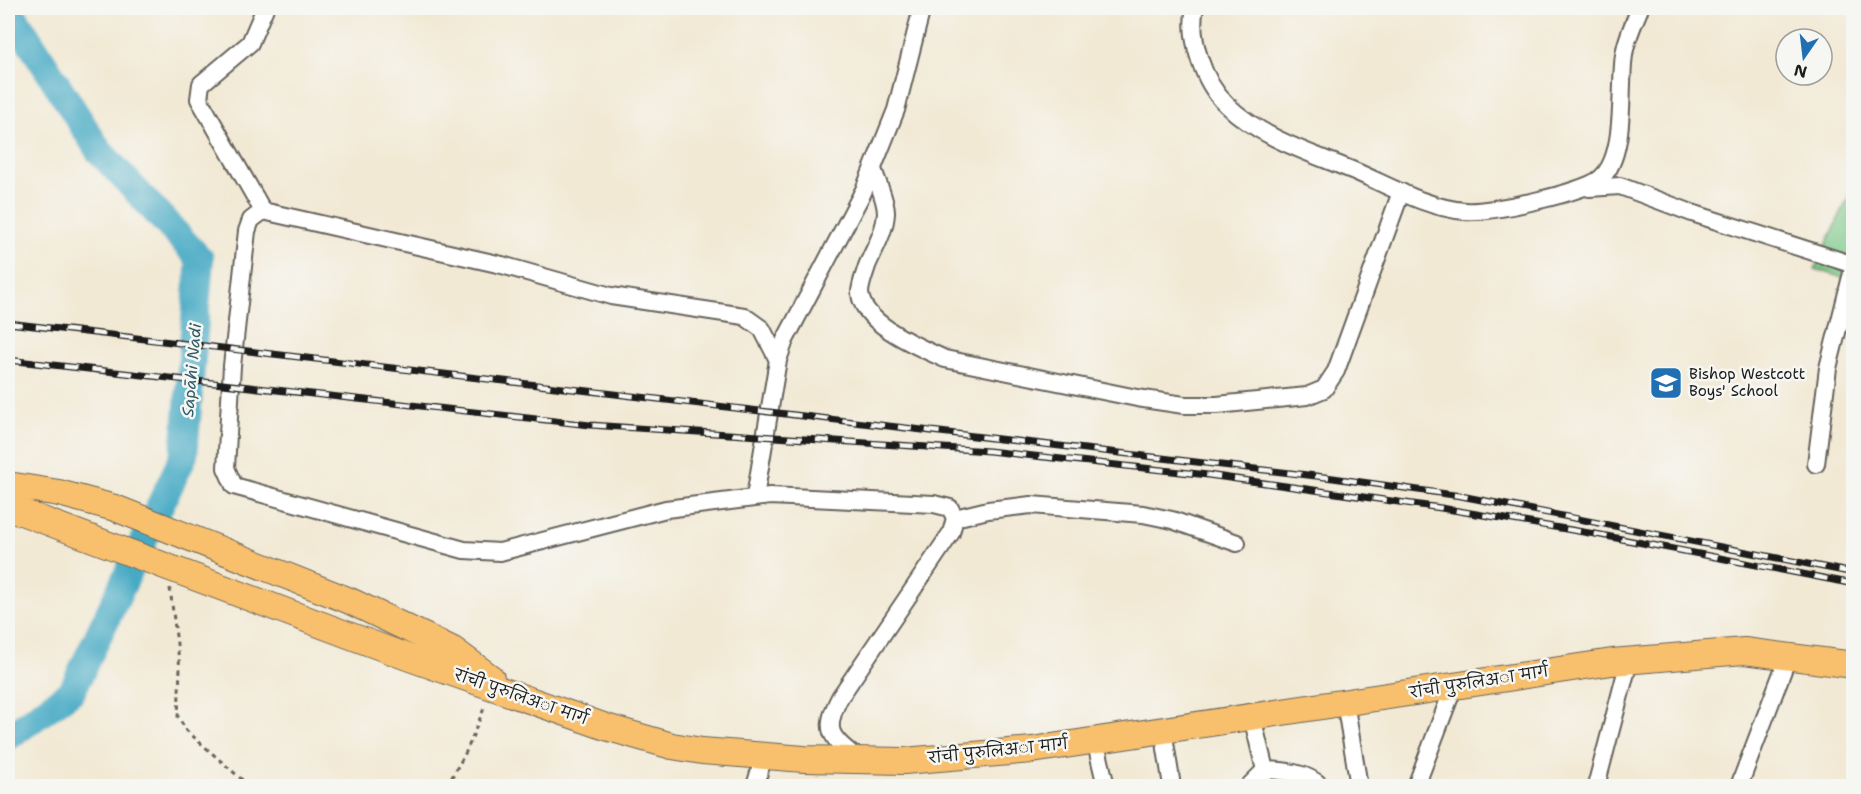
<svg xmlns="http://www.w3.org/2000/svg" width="1861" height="794" viewBox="0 0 1861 794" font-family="'Shantell Sans','Playpen Sans Deva',sans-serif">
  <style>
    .green { fill: #7cc887; stroke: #4c7252; stroke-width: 1.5 }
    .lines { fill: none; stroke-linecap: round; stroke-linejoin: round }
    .river { stroke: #46aac5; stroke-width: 28 }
    .street-casing { stroke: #67645c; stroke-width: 20 }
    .primary-casing { stroke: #67645c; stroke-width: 28 }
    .path { stroke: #67645c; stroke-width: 3; stroke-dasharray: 4.5 4.5; stroke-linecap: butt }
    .street { stroke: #fff; stroke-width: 16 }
    .primary { stroke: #f8bf6c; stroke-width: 26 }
    .rail-casing { stroke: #1c1c1c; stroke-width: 7 }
    .rail { stroke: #f6f6f2; stroke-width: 4.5; stroke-dasharray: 14; stroke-linecap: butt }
    .labels { text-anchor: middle; stroke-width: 5; stroke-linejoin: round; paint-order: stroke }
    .poi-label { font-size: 15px; fill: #1c1c1c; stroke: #f6f6f2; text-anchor: start }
    .street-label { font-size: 15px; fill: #1c1c1c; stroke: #f6f6f2 }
    .water-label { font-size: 16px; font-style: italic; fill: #2f5c68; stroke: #f6f6f2 }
  </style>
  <rect width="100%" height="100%" fill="#f6f6f2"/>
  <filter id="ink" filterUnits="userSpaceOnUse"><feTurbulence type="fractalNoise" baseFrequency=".0167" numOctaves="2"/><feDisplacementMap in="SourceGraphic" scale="12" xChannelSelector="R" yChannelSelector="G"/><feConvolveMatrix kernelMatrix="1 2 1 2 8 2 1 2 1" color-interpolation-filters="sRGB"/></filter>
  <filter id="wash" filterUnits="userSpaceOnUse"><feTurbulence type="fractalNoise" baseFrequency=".008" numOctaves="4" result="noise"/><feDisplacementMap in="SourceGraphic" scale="24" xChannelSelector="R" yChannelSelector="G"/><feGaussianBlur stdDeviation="1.35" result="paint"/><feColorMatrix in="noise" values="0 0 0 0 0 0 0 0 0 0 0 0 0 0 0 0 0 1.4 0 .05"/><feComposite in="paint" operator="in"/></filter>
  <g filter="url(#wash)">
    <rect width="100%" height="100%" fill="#f2e9d4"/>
    <!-- green -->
    <polygon class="green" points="1853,187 1853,281 1815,269"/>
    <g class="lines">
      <!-- river -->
      <polyline class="river" points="8,12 15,18 99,151 200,259 184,455 72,691 8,737"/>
    </g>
  </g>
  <g filter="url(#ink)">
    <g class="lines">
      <!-- street casing -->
      <g class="street-casing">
        <g id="street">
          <polyline points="265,8 250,43 201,84 199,99 263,211 502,265 611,296 744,316 762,329 778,360"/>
          <path d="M1195,8C1188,38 1204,83 1226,104C1261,139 1314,154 1359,173C1393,188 1428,208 1465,211C1489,213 1584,193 1601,178C1627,155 1619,88 1624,55C1626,39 1634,23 1640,8"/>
          <path d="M873,169C877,182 886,199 886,213C885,232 874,249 867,266C865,273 860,285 860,293C862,324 921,348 945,359L1137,398L1184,405H1217L1307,396L1324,389L1336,371L1401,192"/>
          <polyline points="1589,188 1620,186 1692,213 1854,265"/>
          <path d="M263,211L251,220L247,231L232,366L226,468L234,486L464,550L500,552L666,509L770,496L934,504L950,508L955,518L951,533L840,697C822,732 831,737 859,760"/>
          <polyline points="1816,464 1828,368 1854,265"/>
          <polyline points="755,497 778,360 785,340 864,190 896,110 922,8"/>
          <polyline points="955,518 988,510 1031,505 1143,514 1172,520 1237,543"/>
          <polyline points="1345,702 1359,786"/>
          <polyline points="1252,717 1265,770"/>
          <polyline points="1163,730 1172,786"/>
          <polyline points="1095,740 1106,786"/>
          <polyline points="755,786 764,756"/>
          <path d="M1249,786L1265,770C1285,771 1306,772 1321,786"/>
          <polyline points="1416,786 1454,686"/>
          <polyline points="1596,786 1629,661"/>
          <polyline points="1739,786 1788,657"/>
        </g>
      </g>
      <!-- primary casing -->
      <g class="primary-casing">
        <g id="primary">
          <polyline points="8,485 59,493 115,508 350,601 453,650 491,678"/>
          <polyline points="8,507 407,657 606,727 672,746 702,751 804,759 904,761 1032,750 1612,662 1744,651 1854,665"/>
        </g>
      </g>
      <!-- path -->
      <g class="path">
        <polyline points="170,588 180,668 178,717 186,730 249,786"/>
        <polyline points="447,786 467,750 485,706"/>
      </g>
      <!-- street -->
      <use href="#street" class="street"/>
      <!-- primary -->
      <use href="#primary" class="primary"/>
      <!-- rail casing -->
      <g class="rail-casing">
        <g id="rail">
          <polyline points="8,323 1333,478 1461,496 1854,573"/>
          <polyline points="8,360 590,425 989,451 1208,475 1441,508 1601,535 1854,584"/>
        </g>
      </g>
      <!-- rail -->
      <use href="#rail" class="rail"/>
    </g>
  </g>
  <!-- icons -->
  <defs>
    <g id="school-square" transform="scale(1.725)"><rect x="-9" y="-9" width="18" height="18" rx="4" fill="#1f6fb2" stroke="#f6f6f2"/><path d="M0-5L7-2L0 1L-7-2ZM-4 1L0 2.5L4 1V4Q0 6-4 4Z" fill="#fff"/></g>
  </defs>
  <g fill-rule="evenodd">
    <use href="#school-square" x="1666" y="383"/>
  </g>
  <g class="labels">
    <!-- poi labels -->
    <g class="poi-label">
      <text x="1689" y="379">Bishop Westcott<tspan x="1689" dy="17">Boys' School</tspan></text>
    </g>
    <!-- street labels -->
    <g class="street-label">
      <text transform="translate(1479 682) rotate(-9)" y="5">रांची पुरुलिअा मार्ग</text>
      <text transform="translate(521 697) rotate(19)" y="5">रांची पुरुलिअा मार्ग</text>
      <text transform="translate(998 751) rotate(-6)" y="5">रांची पुरुलिअा मार्ग</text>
    </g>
    <!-- water labels -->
    <g class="water-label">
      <text transform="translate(191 370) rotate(-85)" y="6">Sapāhi Nadi</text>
    </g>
  </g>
  <!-- margin -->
  <rect width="1861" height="794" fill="none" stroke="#f6f6f2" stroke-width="30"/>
  <!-- north arrow -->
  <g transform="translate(1804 57) rotate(194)"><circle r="28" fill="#f6f6f2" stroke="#9f9f9c" stroke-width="1.5"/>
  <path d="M0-4.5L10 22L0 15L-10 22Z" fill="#1f6fb2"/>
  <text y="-9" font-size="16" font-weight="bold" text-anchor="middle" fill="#1c1c1c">N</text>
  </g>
</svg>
